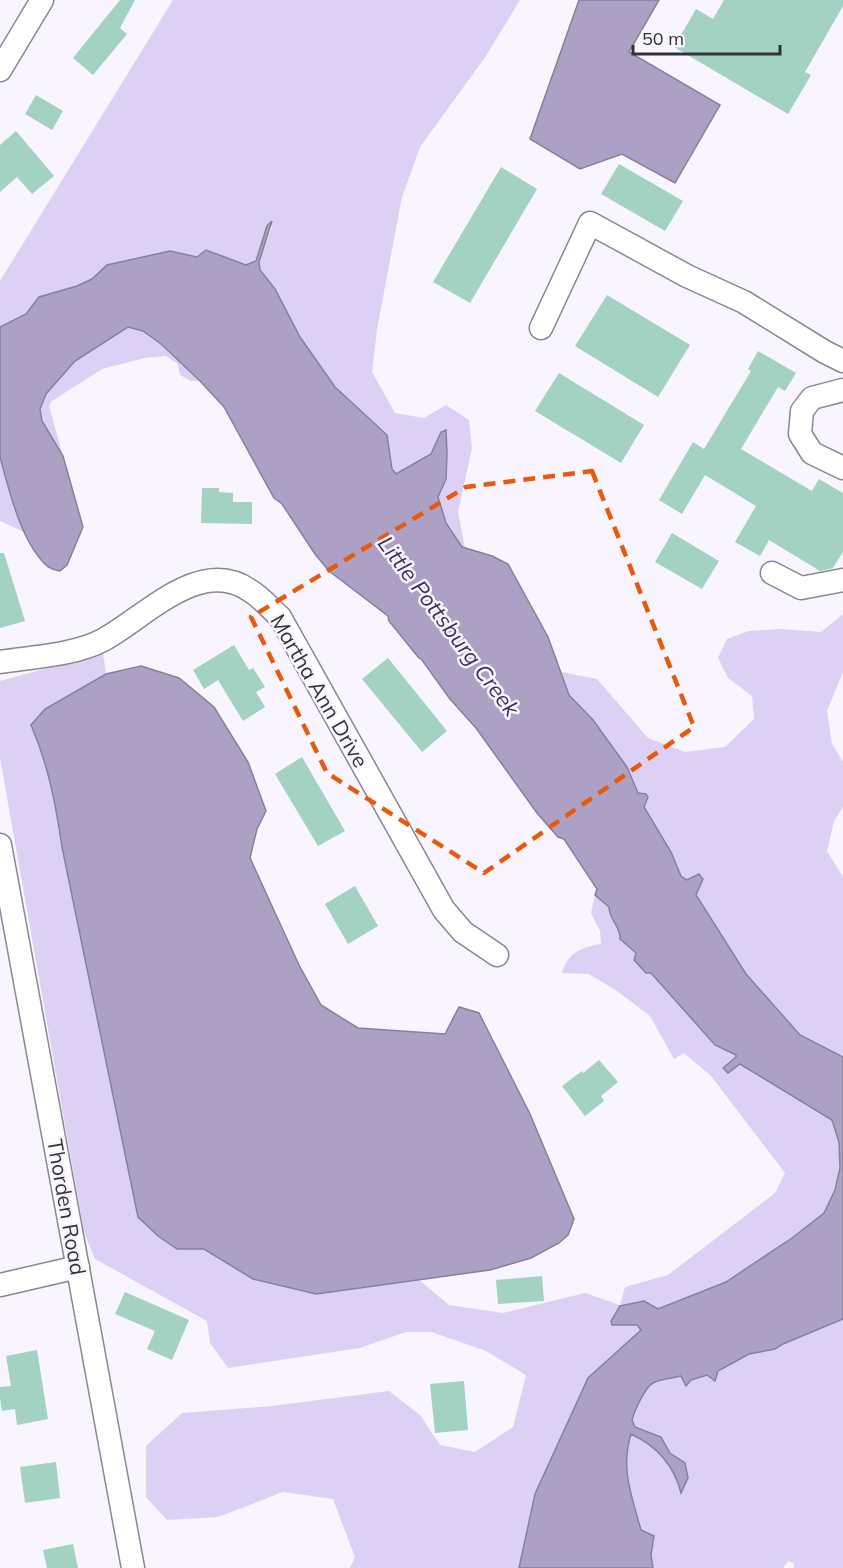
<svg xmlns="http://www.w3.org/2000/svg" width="843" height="1568" viewBox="0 0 843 1568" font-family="Mulish,sans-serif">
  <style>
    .green { fill: #dcd1f5 }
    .water { fill: #aca1c4; stroke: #88809a; stroke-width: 1.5 }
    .building { fill: #a3d1c2 }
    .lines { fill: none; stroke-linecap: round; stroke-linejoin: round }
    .minor-casing { stroke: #8a8694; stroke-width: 25 }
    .minor { stroke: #fff; stroke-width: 22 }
    .marked { fill: none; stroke: #e8590c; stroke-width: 4.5; stroke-dasharray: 12 8; stroke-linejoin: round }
    .labels { text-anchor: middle; stroke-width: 5; stroke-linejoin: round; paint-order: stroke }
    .street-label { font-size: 21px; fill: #343238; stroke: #f8f5fe }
    .water-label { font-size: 22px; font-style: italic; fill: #3f2c5c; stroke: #f8f5fe }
  </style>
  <rect width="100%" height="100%" fill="#f8f5fe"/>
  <!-- green -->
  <g class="green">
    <polygon points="173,0 520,0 486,56 420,147 402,197 377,329 372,372 395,413 424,418 446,405 469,420 472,448 458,512 465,548 462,547 446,523 438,497 446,479 447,453 441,432 431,454 396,474 392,469 387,435 335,387 300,337 275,289 260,270 259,262 272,227 267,226 256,261 246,265 206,250 197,257 170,251 107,265 92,279 77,286 39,297 26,314 0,327 0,281"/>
    <polygon points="129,327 143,331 161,344 200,381 191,381 180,375 178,364 166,356 145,358 102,369 52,401 49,406 63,456 42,421 40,409 46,394 75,361"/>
    <polygon points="0,457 19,517 26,533 0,521"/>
    <polygon points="843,614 843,672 827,711 832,744 843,762 843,807 834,821 827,851 843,877 843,1057 800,1035 746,974 687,880 681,876 671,852 644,807 646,794 638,793 627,767 593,720 569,695 561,672 597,679 648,738 685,752 725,747 754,719 752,696 728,678 718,658 727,639 749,631 780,629 821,632"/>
    <path d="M103,653L106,674L77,691L32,725C48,764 56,805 62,847L138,1217L176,1249H204L253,1279L316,1294L418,1279L449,1305L503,1313L585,1293L620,1305L625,1287L668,1275L775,1193L785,1173L711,1076L684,1053L674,1059L650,1016L617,991L589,974L562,973C567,953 582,947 601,944L600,931L591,913L595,895L609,907C609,920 621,926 620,939L636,953L635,960L646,973H651L715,1045L736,1055V1057L723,1068L728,1073L740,1063L832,1120L839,1142L840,1168L835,1190L824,1213L792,1238L726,1282L657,1309L644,1301L620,1306L626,1326L638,1325L641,1330L632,1339L551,1461L535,1494L519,1568H350L355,1557L333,1499L283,1492L218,1517L167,1520L146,1497V1446L182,1413L272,1406L389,1391L420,1415L440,1445L475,1452L513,1427L526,1375L486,1351L432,1332H406L360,1348L228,1368L210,1343L207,1321L95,1259L84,1232L0,758V681Z"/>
    <path d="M843,1319V1568H794V1563L788,1561L783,1568H653L651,1555L654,1536L642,1530C632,1495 620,1470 631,1434L653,1446L676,1475L685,1463L669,1453L661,1437L635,1427L632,1420C634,1411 645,1387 653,1383C661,1379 673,1378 681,1375L686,1386L691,1380L707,1374L712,1380C720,1369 737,1357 751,1353C762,1350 772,1351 782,1344Z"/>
  </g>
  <!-- water -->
  <g class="water">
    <polygon points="579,0 659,0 629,52 720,105 675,183 622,154 580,169 530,139"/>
    <path d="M272,221L259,262L260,270L275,289L300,337L335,387L387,435L392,469L396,474L431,454L441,432L446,430L447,453L446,479L438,497L446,523L462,547L492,556L508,564L548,637L569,695L593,720L627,767L638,793L646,794L648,797L644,807L671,852L681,876L687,880L699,874L703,879L696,895L746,974L800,1035L843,1057V1319L783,1344L775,1349L749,1354L718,1371L715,1381L707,1375L691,1380L686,1386L681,1376C673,1378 660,1379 653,1383C645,1387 634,1412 632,1420L635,1427L661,1437L670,1453L685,1463L688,1478L681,1493C674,1465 657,1446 631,1434C620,1469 632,1496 641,1530L654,1536L651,1555L653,1568H519L535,1494L588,1378L641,1330L637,1325H612L611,1321L620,1306L644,1301L658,1309L726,1282L792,1238L824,1213L835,1190L840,1168L839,1142L832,1120L740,1064L728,1073L723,1068L736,1057V1055L715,1045L651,973H646L634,960L636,953L620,939C621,926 609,920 609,907L595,895L597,889L564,839L558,837L537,813L476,728L450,699L422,660L418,657L389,621L388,616L329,571L315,554L282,504L274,498L224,407L200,381L161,344L143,331L128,327L75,361L46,394L40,409L42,421L63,456L83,527L67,565L60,571C56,570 50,569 47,566C21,542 9,490 0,457V327L26,314L39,297L77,286L92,279L107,265L170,251L197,257L206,250L246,265L256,261L267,226Z"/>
    <path d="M141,666L179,678L214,707L248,762L266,811L257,829L250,858L299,965L321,1005L358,1028L445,1034L459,1007L479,1013L530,1114L574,1219L568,1235L559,1243L531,1258L490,1270L316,1294L253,1279L204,1249H177L158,1236L138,1217L62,847C56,805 48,764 31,725L45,709L106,674Z"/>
  </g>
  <!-- building -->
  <g class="building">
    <polygon points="120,0 135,0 120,28 127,34 93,75 73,58"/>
    <polygon points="724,0 843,0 843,6 805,72 811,75 788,114 674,47 696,9 713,19"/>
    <polygon points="36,95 63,111 52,130 25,114"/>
    <polygon points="16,131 54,176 32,194 17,177 0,192 0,145"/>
    <polygon points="619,164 683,201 665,231 601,194"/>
    <polygon points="501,167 537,189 470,303 433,282"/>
    <polygon points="607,295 690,345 658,397 575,346"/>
    <polygon points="758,351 796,373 785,391 778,387 741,449 812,491 819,479 843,493 843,552 833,568 820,571 769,540 760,556 735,542 756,506 705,475 682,514 659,500 693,442 704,449 751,371 748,369"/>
    <polygon points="559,373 644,425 621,463 535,411"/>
    <polygon points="202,488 219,488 219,492 233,493 233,502 252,502 252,524 201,523"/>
    <polygon points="672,533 719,561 702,589 655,562"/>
    <polygon points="0,553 4,553 25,621 0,628"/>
    <polygon points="234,645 249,670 253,668 265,687 256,692 265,707 243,721 218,680 204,689 193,670"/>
    <polygon points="388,658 447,731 422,752 362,679"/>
    <polygon points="302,757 345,831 318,846 275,774"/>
    <polygon points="355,886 378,926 348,944 325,904"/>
    <polygon points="599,1060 618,1082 601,1096 604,1101 585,1116 562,1086 582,1071 583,1073"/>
    <polygon points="542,1276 544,1301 498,1304 496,1280"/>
    <polygon points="125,1292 189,1320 172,1360 147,1349 155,1331 115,1314"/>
    <polygon points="37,1350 48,1419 17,1425 15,1409 2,1411 0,1398 0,1387 11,1386 6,1356"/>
    <polygon points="464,1381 468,1430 435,1433 430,1384"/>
    <polygon points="56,1462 60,1498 25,1503 20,1467"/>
    <polygon points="73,1544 78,1568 47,1568 43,1550"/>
  </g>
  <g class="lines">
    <!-- minor casing -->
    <g class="minor-casing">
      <g id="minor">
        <polyline points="0,70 42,0"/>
        <polyline points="541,328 590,223 687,276 744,302 825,352 843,361"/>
        <polyline points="843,390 812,398 802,411 800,434 812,453 843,468"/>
        <polyline points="772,573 801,588 843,580"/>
        <path d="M0,662C32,657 75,655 103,640C144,618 200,556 249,590C261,597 270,608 280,617L444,910L463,932L497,955"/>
        <polyline points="0,845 133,1568"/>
        <polyline points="0,1285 78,1267"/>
      </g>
    </g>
    <!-- minor -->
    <use href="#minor" class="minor"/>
  </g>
  <!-- marked area -->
  <path class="marked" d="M592,471L694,727L484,873L327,773L251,617L466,487Z"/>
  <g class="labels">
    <!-- street labels -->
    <g class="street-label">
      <text transform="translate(319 691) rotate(60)" y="7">Martha Ann Drive</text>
      <text transform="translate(66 1207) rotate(80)" y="7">Thorden Road</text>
    </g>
    <!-- water labels -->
    <g class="water-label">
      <text transform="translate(449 626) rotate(53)" y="8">Little Pottsburg Creek</text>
    </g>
  </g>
  <!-- scale -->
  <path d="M633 45v9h147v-9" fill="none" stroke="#343238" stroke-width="3"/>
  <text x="642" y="45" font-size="18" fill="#343238" stroke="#f8f5fe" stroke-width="4.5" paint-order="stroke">50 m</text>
</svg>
